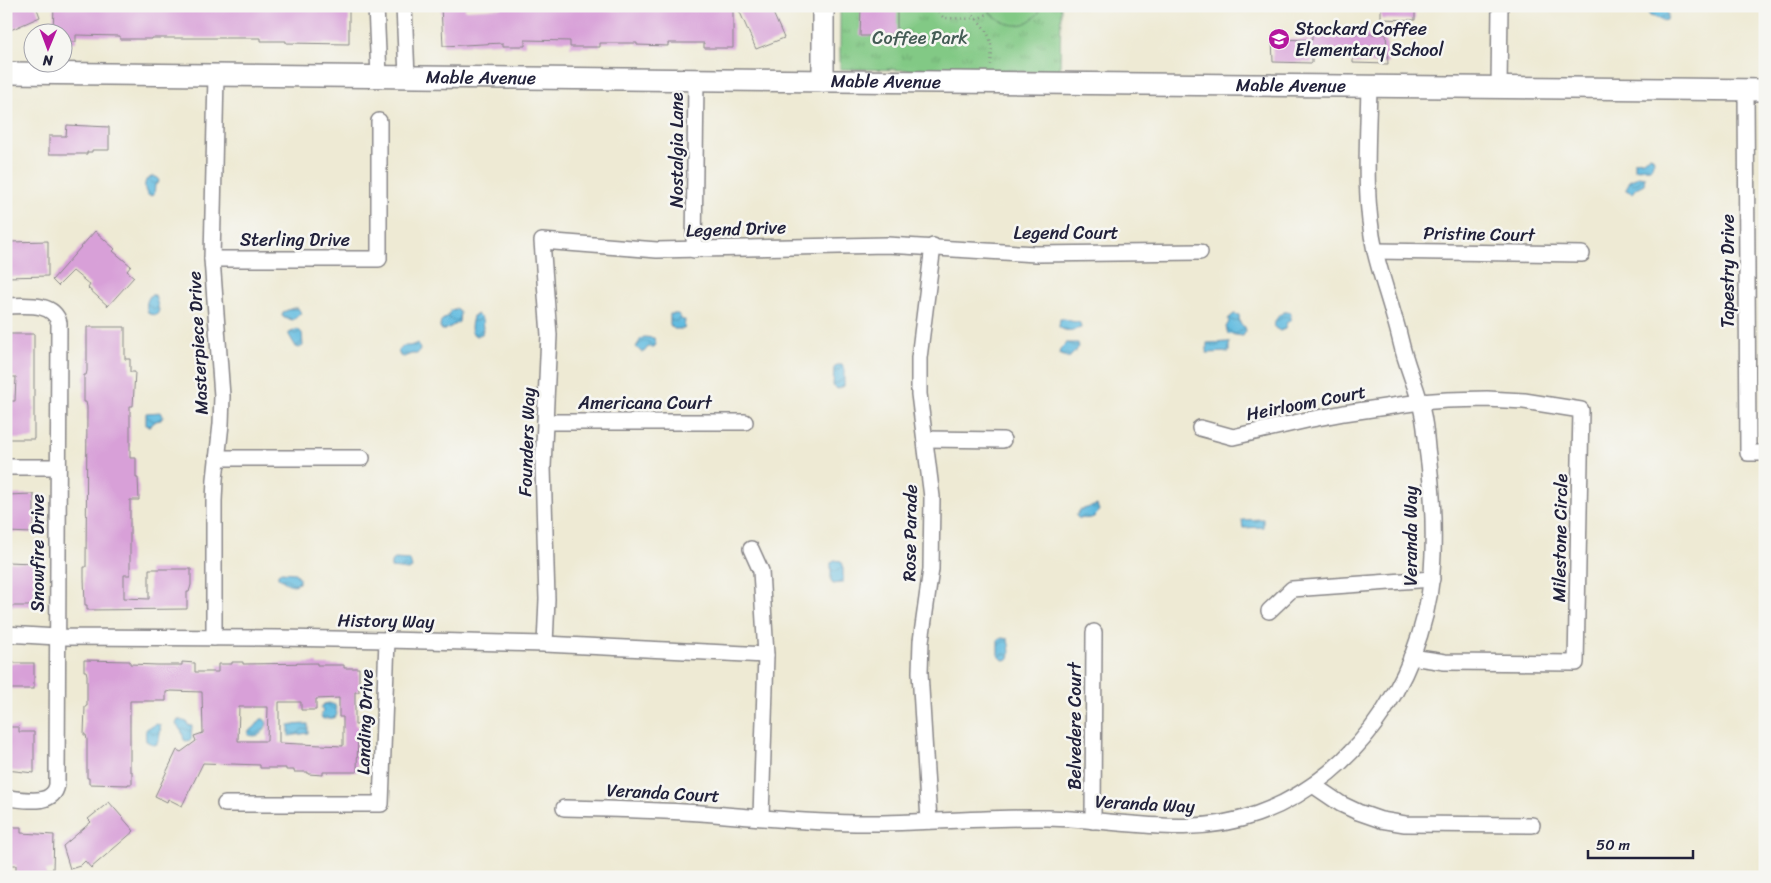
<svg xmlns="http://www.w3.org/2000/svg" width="1771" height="883" viewBox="0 0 1771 883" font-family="Sriracha,sans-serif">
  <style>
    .grass { fill: url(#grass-tufts); stroke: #527660 }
    .garden { fill: #82c985; stroke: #527660 }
    .water { fill: url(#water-waves); stroke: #426f8e }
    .building { fill: #d8a0d8; fill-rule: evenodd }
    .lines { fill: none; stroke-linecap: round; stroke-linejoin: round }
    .street-casing { stroke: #888688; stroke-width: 18 }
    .secondary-casing { stroke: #888688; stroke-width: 24 }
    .path { stroke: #888688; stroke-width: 2.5; stroke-dasharray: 1 4; stroke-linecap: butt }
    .street { stroke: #fff; stroke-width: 15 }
    .secondary { stroke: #fff; stroke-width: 21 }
    .labels { text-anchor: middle; stroke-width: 5; stroke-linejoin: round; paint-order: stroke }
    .poi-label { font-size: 18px; fill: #22223b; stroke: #f6f6f2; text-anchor: start }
    .park-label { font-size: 18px; fill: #445c55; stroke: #f6f6f2 }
    .street-label { font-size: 18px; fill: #22223b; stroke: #f6f6f2 }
  </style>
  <defs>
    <pattern id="grass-tufts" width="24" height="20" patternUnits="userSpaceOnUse" patternTransform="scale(1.25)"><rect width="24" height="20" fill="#82c985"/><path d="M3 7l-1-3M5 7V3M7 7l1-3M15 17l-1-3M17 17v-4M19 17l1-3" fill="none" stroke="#70ac74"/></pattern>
    <pattern id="water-waves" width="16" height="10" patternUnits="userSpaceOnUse" patternTransform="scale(1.25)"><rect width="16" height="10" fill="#62bce0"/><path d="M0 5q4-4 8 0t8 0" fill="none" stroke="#5098b7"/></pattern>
  </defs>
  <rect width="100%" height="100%" fill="#f6f6f2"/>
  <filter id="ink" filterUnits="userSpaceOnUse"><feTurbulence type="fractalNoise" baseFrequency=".02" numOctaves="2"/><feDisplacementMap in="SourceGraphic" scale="10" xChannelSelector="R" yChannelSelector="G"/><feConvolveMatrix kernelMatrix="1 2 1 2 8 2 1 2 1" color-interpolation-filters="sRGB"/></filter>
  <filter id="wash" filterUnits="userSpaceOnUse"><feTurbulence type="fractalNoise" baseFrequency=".0096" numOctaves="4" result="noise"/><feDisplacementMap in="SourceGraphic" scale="20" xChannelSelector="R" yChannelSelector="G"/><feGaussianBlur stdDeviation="1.12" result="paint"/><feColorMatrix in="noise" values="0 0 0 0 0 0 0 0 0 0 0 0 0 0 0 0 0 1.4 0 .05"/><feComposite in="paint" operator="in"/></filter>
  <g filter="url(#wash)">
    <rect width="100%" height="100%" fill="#eeead4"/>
    <!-- grass -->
    <polygon class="grass" points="840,6 1061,6 1060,72 840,69"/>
    <!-- garden -->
    <path class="garden" d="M990,6H1039V13C1021,31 1009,27 990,13Z"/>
    <!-- water -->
    <g class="water">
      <polygon points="1649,6 1667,10 1668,15 1667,20 1662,21 1658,18 1650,16 1647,11"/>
      <polygon points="1650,156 1653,157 1654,161 1651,168 1634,169 1634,161 1643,160"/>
      <path d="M153,176L158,178L159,182L155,185L154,195L149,196C144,192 144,185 146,180Z"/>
      <polygon points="1638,176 1645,177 1644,184 1636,188 1632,193 1626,190 1630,180 1636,178"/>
      <path d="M151,295H155C156,297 158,307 159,310L157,315L149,314C145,308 146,300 151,295Z"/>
      <polygon points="293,308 298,308 301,313 293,320 284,318 282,316 283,312"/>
      <polygon points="455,309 458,310 460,313 459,322 445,330 442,330 440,327 441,321 448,316 451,310"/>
      <path d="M1284,312H1290L1291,321L1287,322L1285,329L1280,331L1275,328C1273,322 1278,315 1284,312Z"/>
      <path d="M477,314L482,319L483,329L482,334L476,336C468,332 472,323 473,316Z"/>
      <polygon points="670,314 678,314 682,320 685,320 684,329 674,329 670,325"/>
      <polygon points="1234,314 1239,315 1240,324 1245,327 1246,331 1243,336 1228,334 1226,327 1229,322 1228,319"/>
      <path d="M1060,319H1065C1070,322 1075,321 1080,323L1081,328C1072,330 1067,333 1059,327Z"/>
      <polygon points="298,329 302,333 303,346 299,348 296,347 289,335 289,333"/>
      <polygon points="644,337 654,338 656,345 654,347 648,347 644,352 641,352 636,347 641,339"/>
      <polygon points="1229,342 1229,352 1207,353 1207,343"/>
      <polygon points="418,343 420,350 417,354 411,354 404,357 400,356 398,351 403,346 410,346"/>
      <polygon points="1066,343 1078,343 1079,347 1069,358 1059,354 1060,349"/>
      <polygon points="837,365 842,365 844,367 844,386 838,389 833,386 834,368"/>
      <polygon points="161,412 163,416 161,420 156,421 150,426 146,425 146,413"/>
      <path d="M1097,505L1099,510C1096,520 1086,519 1078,518L1076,516L1080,510Z"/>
      <polygon points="1263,519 1263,527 1243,528 1242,520"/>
      <polygon points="395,559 410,560 412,568 408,570 391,568 391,562"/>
      <polygon points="834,560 841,561 843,565 843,583 833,584 831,582 831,563"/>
      <path d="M281,572L295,573L299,578V583C293,588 284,582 278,577V574Z"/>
      <path d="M1002,638L1008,639C1009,645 1011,653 1009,659L1003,660L998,655V640Z"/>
      <polygon points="329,703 335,705 337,714 334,718 323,719 321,717 323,710 321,707 324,704"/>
      <path d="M261,719H264L267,723C264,733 259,738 248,735V731L254,728Z"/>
      <polygon points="178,720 180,720 187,722 188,725 192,726 191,740 186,741 184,740 182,732 176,724"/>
      <path d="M156,724L160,725C161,729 160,739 157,742V744L154,745L146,741C145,726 145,730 156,724Z"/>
      <polygon points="308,724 308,733 289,736 289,725"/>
    </g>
    <g id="blocks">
      <!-- building -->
      <g class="building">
        <polygon points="6,6 36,6 40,17 6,32"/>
        <polygon points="54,6 349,6 349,44 286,43 286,41 261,41 261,38 152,38 152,39 120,39 120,36 76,35 76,42 62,42 62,32 53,32"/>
        <polygon points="441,6 465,6 465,10 502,8 502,6 600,6 600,10 638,10 638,6 733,8 733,48 704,48 704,43 668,43 668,46 637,45 637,43 600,43 600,47 570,47 570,41 525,40 525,46 503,46 503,43 443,46"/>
        <polygon points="749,6 770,6 784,38 756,49 739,10"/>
        <polygon points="861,6 897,6 897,36 860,36"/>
        <polygon points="1381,6 1415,6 1415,20 1381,19"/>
        <polygon points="1312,27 1346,28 1346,34 1386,34 1388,64 1353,63 1353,56 1312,55 1312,63 1273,62 1272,39 1312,40"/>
        <polygon points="67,125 109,127 109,150 92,150 92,152 87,152 87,154 49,154 49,136 66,136"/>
        <polygon points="95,231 115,249 113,251 131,266 127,271 134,277 108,306 88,288 90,285 73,271 58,286 52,280"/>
        <polygon points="48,241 48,276 6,277 6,244 10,244 10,242"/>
        <polygon points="87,327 125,327 125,359 130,359 130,372 135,372 133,406 130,406 130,458 136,458 136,478 138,478 139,500 130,500 130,575 124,575 124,598 149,599 149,569 191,569 191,585 189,592 187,592 187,609 87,610 87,605 85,605 84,578 84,567 86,567 87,407 86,402 84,402 84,375 86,375 87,371"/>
        <polygon points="7,334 34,334 34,439 7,439 7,401 15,401 16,377 7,377"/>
        <polygon points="32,494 34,495 34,526 32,526 32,533 7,532 7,495"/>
        <polygon points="7,562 34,563 34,606 6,606"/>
        <path d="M84,660L130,661V664L157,665H182V662L195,663V672H218V664H232V662H243V664L317,663V665H344V668H359V692H355V725H358L357,772H323V775L308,774V772H294V770H286V768H260V765L203,763L182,806L168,799L167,802L155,796L177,750L181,752L196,741L194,736L203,733L202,692L171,691L166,692V701H130V771H132V784H128V785L89,784V778H87V740L86,735H84L85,706H87V675L86,671H84ZM339,698V717H343V746L279,743V702H301V710H316V699ZM239,707H268L267,741H238Z"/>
        <rect x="8" y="663" width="26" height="26"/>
        <polygon points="6,727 19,727 19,732 34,732 34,773 6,770"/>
        <polygon points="109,802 134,831 91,868 85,861 80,866 70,869 63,846 91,822 88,819"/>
        <polygon points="6,827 21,827 21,833 54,835 53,870 46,870 46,877 16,877 16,865 6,865"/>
      </g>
    </g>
  </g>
  <g filter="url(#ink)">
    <use href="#blocks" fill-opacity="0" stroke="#888688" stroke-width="1"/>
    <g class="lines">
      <!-- street casing -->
      <g class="street-casing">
        <g id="street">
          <polyline points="376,6 379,76"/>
          <polyline points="404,6 407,77"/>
          <polyline points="1499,88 1500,6"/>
          <polyline points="1746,89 1748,453 1765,453"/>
          <polyline points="694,250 696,80"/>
          <polyline points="1375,251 1582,254"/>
          <polyline points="212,259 379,259 379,121"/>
          <path d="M6,306C23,306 54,301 59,323L57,785C53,807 23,799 6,798"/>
          <polyline points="545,422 745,422"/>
          <polyline points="1200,428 1233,437 1307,420 1344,413 1420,402 1447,400 1487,399 1524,401 1581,410 1576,663 1445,662 1411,657"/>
          <polyline points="925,439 1003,440"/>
          <polyline points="217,458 362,458"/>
          <polyline points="6,467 58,467"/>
          <polyline points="751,549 761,571 766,655 761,817"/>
          <polyline points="1269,611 1292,589 1432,579"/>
          <polyline points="6,634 57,637 280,638 387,640 545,644 766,655"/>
          <polyline points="214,638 214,501 215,479 221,424 222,396 212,259 216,76"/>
          <polyline points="545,644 547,599 543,467 549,335 542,241 657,250 887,245 1036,254 1200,252"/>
          <polyline points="1313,785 1341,804 1358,812 1381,820 1405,824 1532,825"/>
          <polyline points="225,804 381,804 387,640"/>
          <path d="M564,808C610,809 655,810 700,813C755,817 811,823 866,823C927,823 987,817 1048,818C1119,819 1188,839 1257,814C1363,776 1431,663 1433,554C1434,518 1432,483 1427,448C1426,436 1425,423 1422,411C1419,394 1411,377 1406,360C1401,346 1399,331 1394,317C1388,295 1380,273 1375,251C1363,197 1368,140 1369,86"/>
          <polyline points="929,821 920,672 921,641 931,569 932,497 919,394 919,358 933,246"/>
          <polyline points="1093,821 1094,632"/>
        </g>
      </g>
      <!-- secondary casing -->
      <g class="secondary-casing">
        <g id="secondary">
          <path id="s1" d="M6,73L1765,90"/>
          <polyline points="823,81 823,6"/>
        </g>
      </g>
      <!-- path -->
      <g class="path">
        <polyline points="931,6 944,18 977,19 990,13"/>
        <path d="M972,6L971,13C990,33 993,38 991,65"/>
      </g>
      <!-- street -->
      <use href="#street" class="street"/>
      <!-- secondary -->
      <use href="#secondary" class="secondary"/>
    </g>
  </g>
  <!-- icons -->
  <defs>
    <g id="school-disc" transform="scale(1.125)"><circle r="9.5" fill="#b5179e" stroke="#f6f6f2"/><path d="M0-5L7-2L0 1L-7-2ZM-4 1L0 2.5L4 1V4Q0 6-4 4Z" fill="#fff"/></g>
  </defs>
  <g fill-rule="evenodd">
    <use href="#school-disc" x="1279" y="39"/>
  </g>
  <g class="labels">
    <!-- poi labels -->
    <g class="poi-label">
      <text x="1295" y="35">Stockard Coffee<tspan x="1295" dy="21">Elementary School</tspan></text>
    </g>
    <!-- park labels -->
    <g class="park-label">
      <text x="920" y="44">Coffee Park</text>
    </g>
    <!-- street labels -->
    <g class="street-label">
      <text dy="6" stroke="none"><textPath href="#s1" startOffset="475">Mable Avenue</textPath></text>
      <text dy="6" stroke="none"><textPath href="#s1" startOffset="880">Mable Avenue</textPath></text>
      <text dy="6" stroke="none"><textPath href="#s1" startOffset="1285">Mable Avenue</textPath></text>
      <text transform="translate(677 150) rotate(-90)" y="6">Nostalgia Lane</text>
      <text transform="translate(736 229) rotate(-2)" y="6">Legend Drive</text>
      <text x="1066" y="239">Legend Court</text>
      <text transform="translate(1479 234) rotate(1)" y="6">Pristine Court</text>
      <text x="295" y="246">Sterling Drive</text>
      <text transform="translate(1728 271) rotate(-90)" y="6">Tapestry Drive</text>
      <text transform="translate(198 343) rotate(-93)" y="6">Masterpiece Drive</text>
      <text x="645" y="409">Americana Court</text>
      <text transform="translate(1306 403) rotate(-11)" y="6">Heirloom Court</text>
      <text transform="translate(527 442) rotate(-88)" y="6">Founders Way</text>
      <text transform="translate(910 533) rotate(-89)" y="6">Rose Parade</text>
      <text transform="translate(1411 536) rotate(-90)" y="6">Veranda Way</text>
      <text transform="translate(1560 538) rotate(-89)" y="6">Milestone Circle</text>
      <text transform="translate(38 553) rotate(-90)" y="6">Snowfire Drive</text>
      <text transform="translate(386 621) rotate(1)" y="6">History Way</text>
      <text transform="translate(365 722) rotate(-88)" y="6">Landing Drive</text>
      <text transform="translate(1075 726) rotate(-90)" y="6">Belvedere Court</text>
      <text transform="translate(663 793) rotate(3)" y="6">Veranda Court</text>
      <text transform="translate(1145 804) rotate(3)" y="6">Veranda Way</text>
    </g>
  </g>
  <!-- margin -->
  <rect width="1771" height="883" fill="none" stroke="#f6f6f2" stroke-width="25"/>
  <!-- north arrow -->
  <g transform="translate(48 48) rotate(181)"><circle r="24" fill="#f6f6f2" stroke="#a1a1a9"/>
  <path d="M0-4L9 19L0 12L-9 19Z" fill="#b5179e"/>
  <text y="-8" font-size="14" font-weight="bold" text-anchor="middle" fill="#22223b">N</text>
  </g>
  <!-- scale -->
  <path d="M1588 850v8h105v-8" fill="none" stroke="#22223b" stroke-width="2.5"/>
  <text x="1596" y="850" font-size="15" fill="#22223b" stroke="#f6f6f2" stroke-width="4" paint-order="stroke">50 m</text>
</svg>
